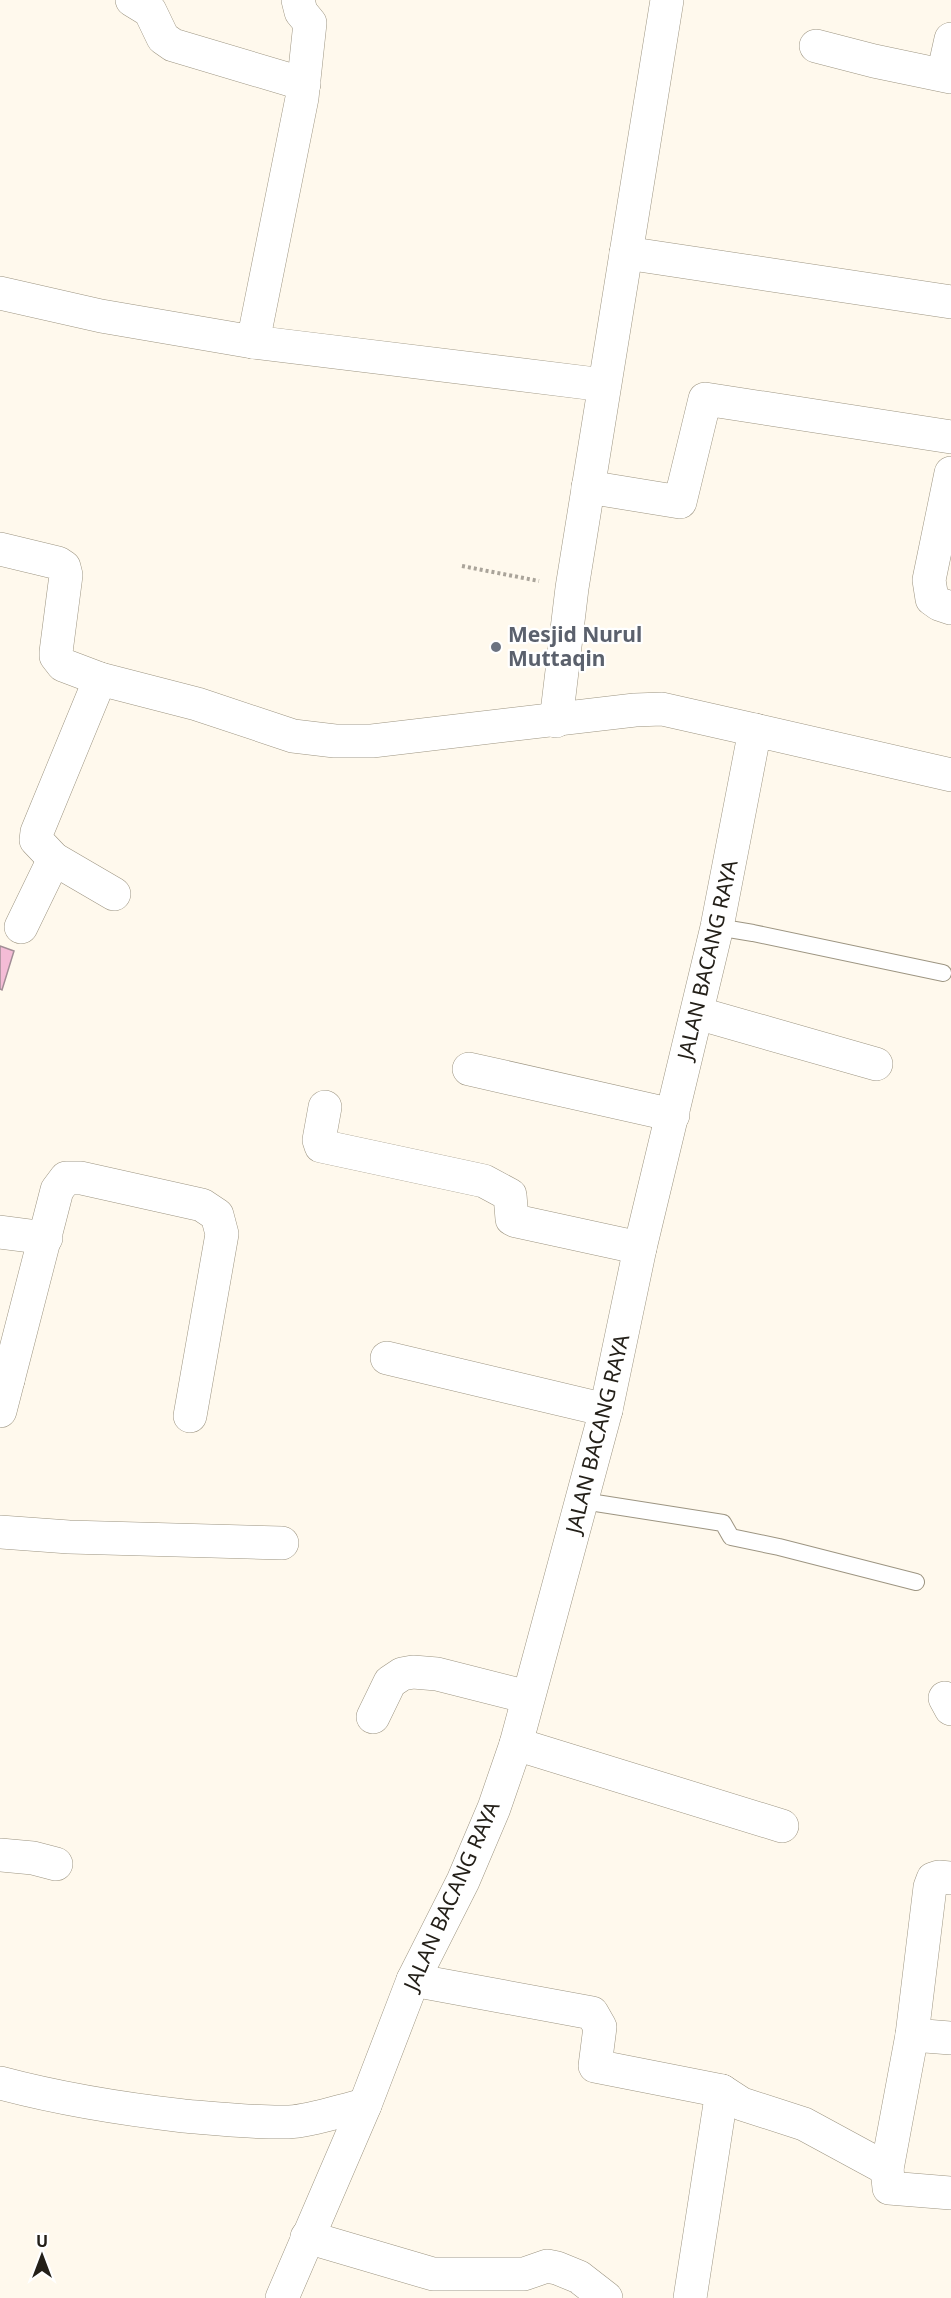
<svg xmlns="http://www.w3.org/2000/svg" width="951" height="2298" viewBox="0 0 951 2298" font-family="'Noto Sans',sans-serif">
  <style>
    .building { fill: #f4bcd6; stroke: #a28d96; stroke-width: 1.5 }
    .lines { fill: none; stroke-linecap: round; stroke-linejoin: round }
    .lane-casing { stroke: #9d9582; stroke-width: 18 }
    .street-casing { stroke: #9d9582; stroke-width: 34 }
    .secondary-casing { stroke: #9d9582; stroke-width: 34 }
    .path { stroke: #aaa49a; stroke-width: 4; stroke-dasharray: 3 3; stroke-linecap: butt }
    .lane { stroke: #fff; stroke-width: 16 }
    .street { stroke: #fff; stroke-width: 33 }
    .secondary { stroke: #fff; stroke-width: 33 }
    .worship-dot { fill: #6b7280; stroke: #fff; stroke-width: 2 }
    .labels { text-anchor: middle; stroke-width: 4.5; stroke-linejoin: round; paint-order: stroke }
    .worship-label { font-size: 21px; font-weight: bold; fill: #5b616d; stroke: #fff; text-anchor: start }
    .street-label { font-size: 21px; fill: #242019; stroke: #fff }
  </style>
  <rect width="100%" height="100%" fill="#fff9ed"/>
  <!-- building -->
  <polygon class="building" points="0,946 14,951 2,990 0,989"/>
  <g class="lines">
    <!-- lane casing -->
    <g class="lane-casing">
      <g id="lane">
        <polyline points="717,927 753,933 943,973"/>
        <polyline points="583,1501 723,1523 731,1537 779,1547 916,1582"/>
      </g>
    </g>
    <!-- street casing -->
    <g class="street-casing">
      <g id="street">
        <polyline points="132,0 150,11 163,38 173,45 304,84"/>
        <polyline points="816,46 874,61 951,77"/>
        <polyline points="943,75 951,39"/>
        <polyline points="626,253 951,302"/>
        <polyline points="0,293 101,316 253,342 604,385"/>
        <polyline points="253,342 302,98 310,23 301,12 298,0"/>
        <polyline points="951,473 929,580 932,599 939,604 951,608"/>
        <polyline points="588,487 680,502 705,399 951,437"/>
        <polyline points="0,549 58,563 64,567 66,575 56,652 56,656 63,665 100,679 197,704 293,736 335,741 372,741 635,710 662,709 755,730"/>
        <polyline points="100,679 37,832 36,840 54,859 114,894"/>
        <polyline points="556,721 572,588 667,0"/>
        <polyline points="21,927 54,859"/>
        <polyline points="697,1013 876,1064"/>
        <polyline points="469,1069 673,1115"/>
        <polyline points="325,1107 319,1140 321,1146 484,1181 510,1195 512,1219 516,1221 640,1248"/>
        <polyline points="0,1232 46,1238"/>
        <polyline points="387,1358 606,1410"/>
        <polyline points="0,1379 8,1380 0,1411"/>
        <polyline points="8,1380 57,1190 66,1178 81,1178 202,1205 217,1215 222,1234 190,1416"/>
        <polyline points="0,1532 69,1537 282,1543"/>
        <polyline points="945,1698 951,1709"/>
        <polyline points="373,1717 390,1682 402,1674 413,1672 437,1674 528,1697"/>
        <polyline points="516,1744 782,1826"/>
        <polyline points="0,1855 33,1858 56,1864"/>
        <polyline points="951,1878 939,1877 933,1879 930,1887 912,2035 887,2169 889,2188 951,2193"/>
        <polyline points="413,1980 592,2013 600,2027 595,2066 722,2091 742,2104 804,2124 887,2169"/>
        <polyline points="912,2035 951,2038"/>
        <path d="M0,2083C60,2099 122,2109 184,2116C219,2119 254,2123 289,2122C312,2121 342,2110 365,2105"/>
        <polyline points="307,2237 433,2274 524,2274 547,2266 557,2268 579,2277 606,2298"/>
        <polyline points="690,2298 722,2091"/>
      </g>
    </g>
    <!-- secondary casing -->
    <g class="secondary-casing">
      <polyline id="secondary" points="282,2298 365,2105 413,1980 463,1881 494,1808 516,1744 606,1410 640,1248 717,927 755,730 951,775"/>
    </g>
    <!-- path -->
    <polyline class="path" points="462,566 539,581"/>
    <!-- lane -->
    <use href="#lane" class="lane"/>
    <!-- street -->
    <use href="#street" class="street"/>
    <!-- secondary -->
    <use href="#secondary" class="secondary"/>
  </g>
  <!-- markers -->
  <circle class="worship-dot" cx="496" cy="647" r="6"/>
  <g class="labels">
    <!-- worship labels -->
    <g class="worship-label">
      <text x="508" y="642">Mesjid Nurul<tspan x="508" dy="24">Muttaqin</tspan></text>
    </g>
    <!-- street labels -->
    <g class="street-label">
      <text transform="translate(708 960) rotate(-77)" y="7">JALAN BACANG RAYA</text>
      <text transform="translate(598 1434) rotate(-76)" y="7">JALAN BACANG RAYA</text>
      <text transform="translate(452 1896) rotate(-66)" y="7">JALAN BACANG RAYA</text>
    </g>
  </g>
  <!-- north arrow -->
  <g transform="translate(42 2256)" stroke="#ffffff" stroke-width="4.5" paint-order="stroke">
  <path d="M0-4.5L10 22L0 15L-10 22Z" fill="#242019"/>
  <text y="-9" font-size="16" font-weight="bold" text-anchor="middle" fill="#242019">U</text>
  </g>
</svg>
